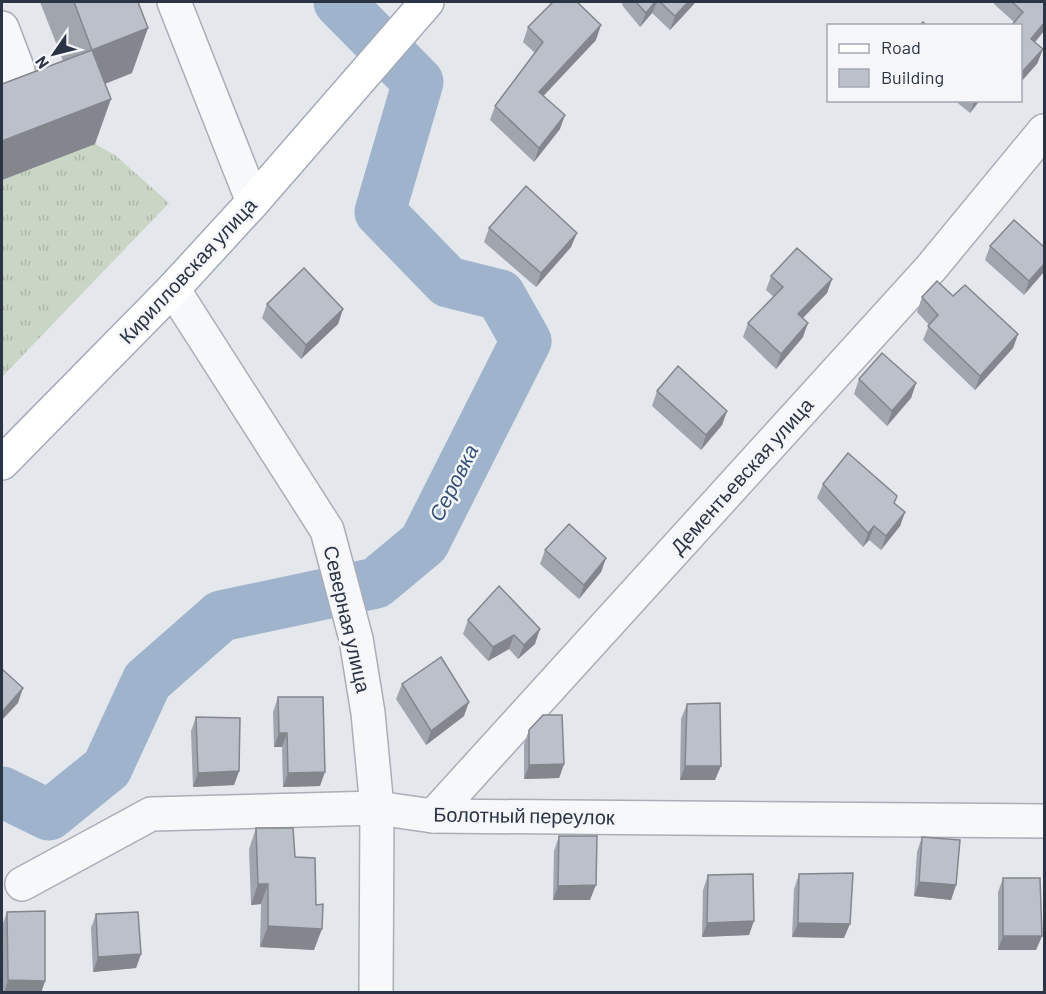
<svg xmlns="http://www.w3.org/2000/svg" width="1046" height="994" viewBox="0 0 1046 994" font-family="Barlow,sans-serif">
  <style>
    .grass { fill: url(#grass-tufts) }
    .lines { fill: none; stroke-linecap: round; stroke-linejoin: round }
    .river { stroke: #9fb4cc; stroke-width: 51 }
    .minor-casing { stroke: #a9aeb7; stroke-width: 36 }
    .major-casing { stroke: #a3abb8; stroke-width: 36 }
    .minor { stroke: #f7f8fa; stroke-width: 33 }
    .major { stroke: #fff; stroke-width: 33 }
    .wall { fill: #a1a5ae }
    .shaded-wall { fill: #83868d }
    .building { fill: #bbc0ca; stroke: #83868d; stroke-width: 1.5 }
    .labels { text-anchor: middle; stroke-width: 5; stroke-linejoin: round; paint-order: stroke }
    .street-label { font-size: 20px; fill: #2b3445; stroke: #f4f6f9 }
    .water-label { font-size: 21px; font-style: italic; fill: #34527a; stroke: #f4f6f9 }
  </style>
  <defs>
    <pattern id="grass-tufts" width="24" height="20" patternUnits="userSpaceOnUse" patternTransform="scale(1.5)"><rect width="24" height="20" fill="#c9d6c5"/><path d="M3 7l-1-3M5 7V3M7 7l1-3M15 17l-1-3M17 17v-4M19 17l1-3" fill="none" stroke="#adb8ab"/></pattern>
  </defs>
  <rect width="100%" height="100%" fill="#e4e7ec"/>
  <!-- grass -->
  <polygon class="grass" points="95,144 115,155 169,203 2,377 2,180"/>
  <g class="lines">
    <!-- river -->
    <polyline class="river" points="2,792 49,815 107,768 147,681 221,616 376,583 424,543 526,341 500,295 448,282 380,212 418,82 339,2"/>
    <!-- minor casing -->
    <g class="minor-casing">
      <g id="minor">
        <polyline points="174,2 253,202"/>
        <polyline points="2,28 18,70 2,81"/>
        <polyline points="173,289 327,530 356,639 368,713 377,808 376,992"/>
        <polyline points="433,816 931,268 1044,131"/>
        <polyline points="22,884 151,814 377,808 433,816 1044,821"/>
      </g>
    </g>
    <!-- major casing -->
    <g class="major-casing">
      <polyline id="major" points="2,463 173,289 253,202 427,2"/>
    </g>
    <!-- minor -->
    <use href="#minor" class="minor"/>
    <!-- major -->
    <use href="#major" class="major"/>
  </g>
  <!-- wall -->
  <g class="wall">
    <polygon points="40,2 138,2 132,73 105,84 95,144 2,180 2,84 63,61"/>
    <polygon points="623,2 695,2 694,4 670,30 652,13 640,27 622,5"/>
    <polygon points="994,2 1044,2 1044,31 1035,42 1043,49 1037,64 1014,22 994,4"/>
    <polygon points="528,27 596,40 543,96 560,129 534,162 490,120 495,106 535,53 523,42"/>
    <polygon points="954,100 980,100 970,113"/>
    <polygon points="489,228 571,247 536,287 484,242"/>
    <polygon points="990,246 1044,247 1024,295 985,260"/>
    <polygon points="771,276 832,279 827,293 803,318 803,337 776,369 743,337 748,323 774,297 766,290"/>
    <polygon points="953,296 1018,334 1013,348 975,390 923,340 929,325 917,312 922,297"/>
    <polygon points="267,304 343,309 338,324 301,359 262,318"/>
    <polygon points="859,379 916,383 911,398 887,426 854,394"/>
    <polygon points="657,391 727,411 722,425 701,450 652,406"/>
    <polygon points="823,484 895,504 905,512 900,526 881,550 869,540 863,547 817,498"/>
    <polygon points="545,550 606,558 601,572 579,599 540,564"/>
    <polygon points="499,586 535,644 518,659 509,649 488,661 463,634 468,620"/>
    <polygon points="402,684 464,716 426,745 396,699"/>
    <polygon points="278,697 320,786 283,787 282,747 274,747 273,712"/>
    <polygon points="687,704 715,780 680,780 681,719"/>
    <polygon points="196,717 239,771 234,785 193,787 191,731"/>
    <polygon points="529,730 564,764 559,778 524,779 524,744"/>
    <polygon points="256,828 314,950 260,947 261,904 251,905 249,849"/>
    <polygon points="559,836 590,900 553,900 554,851"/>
    <polygon points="922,837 956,885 951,900 914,896 917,852"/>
    <polygon points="799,874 844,938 792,937 794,889"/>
    <polygon points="708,875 749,935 702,937 703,890"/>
    <polygon points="1003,878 1042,936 1036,950 998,950 998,892"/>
    <polygon points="7,912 45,981 41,993 3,993 2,926"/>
    <polygon points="96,914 141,954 136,968 93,972 91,928"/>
  </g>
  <!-- shaded-wall -->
  <g class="shaded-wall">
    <polygon points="655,2 657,2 652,13 640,27 646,13"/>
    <polygon points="688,2 695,2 694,4 670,30 675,16"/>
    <polygon points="1044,23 1044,31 1026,53 1031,39"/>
    <polygon points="601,25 596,40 534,106 539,92"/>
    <polygon points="148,28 132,73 76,95 92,50"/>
    <polygon points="1043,49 1037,64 1020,83 1020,74"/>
    <polygon points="111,99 95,144 2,180 2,141"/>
    <polygon points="975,100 980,100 970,113"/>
    <polygon points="565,115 560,129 534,162 539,148"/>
    <polygon points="577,233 571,247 536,287 541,273"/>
    <polygon points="1044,264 1044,272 1024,295 1029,281"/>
    <polygon points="832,279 827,293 793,328 798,314"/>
    <polygon points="343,309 338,324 301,359 306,345"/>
    <polygon points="808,323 803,337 776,369 781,354"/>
    <polygon points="1018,334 1013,348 975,390 980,376"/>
    <polygon points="916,383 911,398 887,426 892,411"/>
    <polygon points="727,411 722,425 701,450 706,435"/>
    <polygon points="905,512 900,526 881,550 886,536"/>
    <polygon points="874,526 869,540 863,547 868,533"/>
    <polygon points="606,558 601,572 579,599 584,585"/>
    <polygon points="540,629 535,644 518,659 524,645"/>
    <polygon points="514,635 509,649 488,661 493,647"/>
    <polygon points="23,688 18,703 2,720 2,712"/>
    <polygon points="469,702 464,716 426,745 431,731"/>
    <polygon points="279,733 287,733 282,747 274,747"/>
    <polygon points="564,764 559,778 524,779 529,765"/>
    <polygon points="685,766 721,766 715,780 680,780"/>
    <polygon points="239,771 234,785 193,787 198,773"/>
    <polygon points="325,772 320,786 283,787 288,773"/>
    <polygon points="919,882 956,885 951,900 914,896"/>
    <polygon points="258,884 268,884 261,904 251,905"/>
    <polygon points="596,885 590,900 553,900 558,886"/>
    <polygon points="754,921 749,935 702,937 707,923"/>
    <polygon points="798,923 850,924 844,938 792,937"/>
    <polygon points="268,926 322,929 314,950 260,947"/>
    <polygon points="1003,936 1042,936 1036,950 998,950"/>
    <polygon points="141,954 136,968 93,972 98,957"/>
    <polygon points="8,980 45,981 41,993 4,993"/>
  </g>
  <!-- building -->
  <g class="building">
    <polygon points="74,2 138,2 148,28 92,50"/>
    <polygon points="553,2 577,2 601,25 539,92 565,115 539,148 495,106 543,42 528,27"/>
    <polygon points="636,2 655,2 646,13"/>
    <polygon points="660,2 688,2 675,16"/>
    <polygon points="1012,2 1044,2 1044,23 1031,39 1043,49 1020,74 1020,26 1011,26 1023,12"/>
    <polygon points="923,22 927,26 920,26"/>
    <polygon points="92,50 111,99 2,141 2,84"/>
    <polygon points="526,186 577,233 541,273 489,228"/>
    <polygon points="1014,220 1044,247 1044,264 1029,281 990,246"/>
    <polygon points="797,248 832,279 798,314 808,323 781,354 748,323 783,287 771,276"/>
    <polygon points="304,268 343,309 306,345 267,304"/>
    <polygon points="937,281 953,296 965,285 1018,334 980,376 928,326 938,315 922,297"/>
    <polygon points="882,353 916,383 892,411 859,379"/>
    <polygon points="678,366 727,411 706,435 657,391"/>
    <polygon points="848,453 897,496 894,503 905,512 886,536 874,526 868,533 823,484"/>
    <polygon points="569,524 606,558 584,585 545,550"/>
    <polygon points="499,586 540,629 524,645 514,635 493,647 468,620"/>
    <polygon points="441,657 469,702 431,731 402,684"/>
    <polygon points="2,669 23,688 2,712"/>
    <polygon points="278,697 323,697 325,772 288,773 287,733 279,733"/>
    <polygon points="720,703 721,766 685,766 687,704"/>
    <polygon points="543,715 562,715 564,764 529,765 529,730"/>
    <polygon points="196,717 240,718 239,771 198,773"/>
    <polygon points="256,828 293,828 295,857 315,858 316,905 323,904 322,929 268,926 268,884 258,884"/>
    <polygon points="559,836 597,836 596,885 558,886"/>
    <polygon points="922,837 960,840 956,885 919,882"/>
    <polygon points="853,873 850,924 798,923 799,874"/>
    <polygon points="753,874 754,921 707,923 708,875"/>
    <polygon points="1003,878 1040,878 1042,936 1003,936"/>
    <polygon points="45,911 45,981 8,980 7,912"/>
    <polygon points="138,912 141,954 98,957 96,914"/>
  </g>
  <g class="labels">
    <!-- street labels -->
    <g class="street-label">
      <text transform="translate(188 271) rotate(-47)" y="7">Кирилловская улица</text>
      <text transform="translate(742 476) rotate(-48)" y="7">Дементьевская улица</text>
      <text transform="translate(347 619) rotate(77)" y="7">Северная улица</text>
      <text transform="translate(524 816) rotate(1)" y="7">Болотный переулок</text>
    </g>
    <!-- water labels -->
    <g class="water-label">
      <text transform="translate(454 483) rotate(-63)" y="7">Серовка</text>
    </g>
  </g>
  <!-- border -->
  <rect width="1046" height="994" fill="none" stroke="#2b3445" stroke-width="6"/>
  <!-- legend -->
  <rect x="827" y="24" width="195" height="78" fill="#f4f6f9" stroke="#a4a8b1" stroke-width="1.5"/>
  <rect x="839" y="44" width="30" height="9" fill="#ffffff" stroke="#a4a8b1" stroke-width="1.5"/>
  <text x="881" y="54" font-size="18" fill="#2b3445">Road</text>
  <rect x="839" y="69" width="30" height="18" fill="#bbc0ca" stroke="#a4a8b1" stroke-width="1.5"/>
  <text x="881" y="84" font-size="18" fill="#2b3445">Building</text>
  <!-- north arrow -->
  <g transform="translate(54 54) rotate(235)" stroke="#f4f6f9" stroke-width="4.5" paint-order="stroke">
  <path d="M0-4.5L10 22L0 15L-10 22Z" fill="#2b3445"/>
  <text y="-9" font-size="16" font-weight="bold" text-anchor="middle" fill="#2b3445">N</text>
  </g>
</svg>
